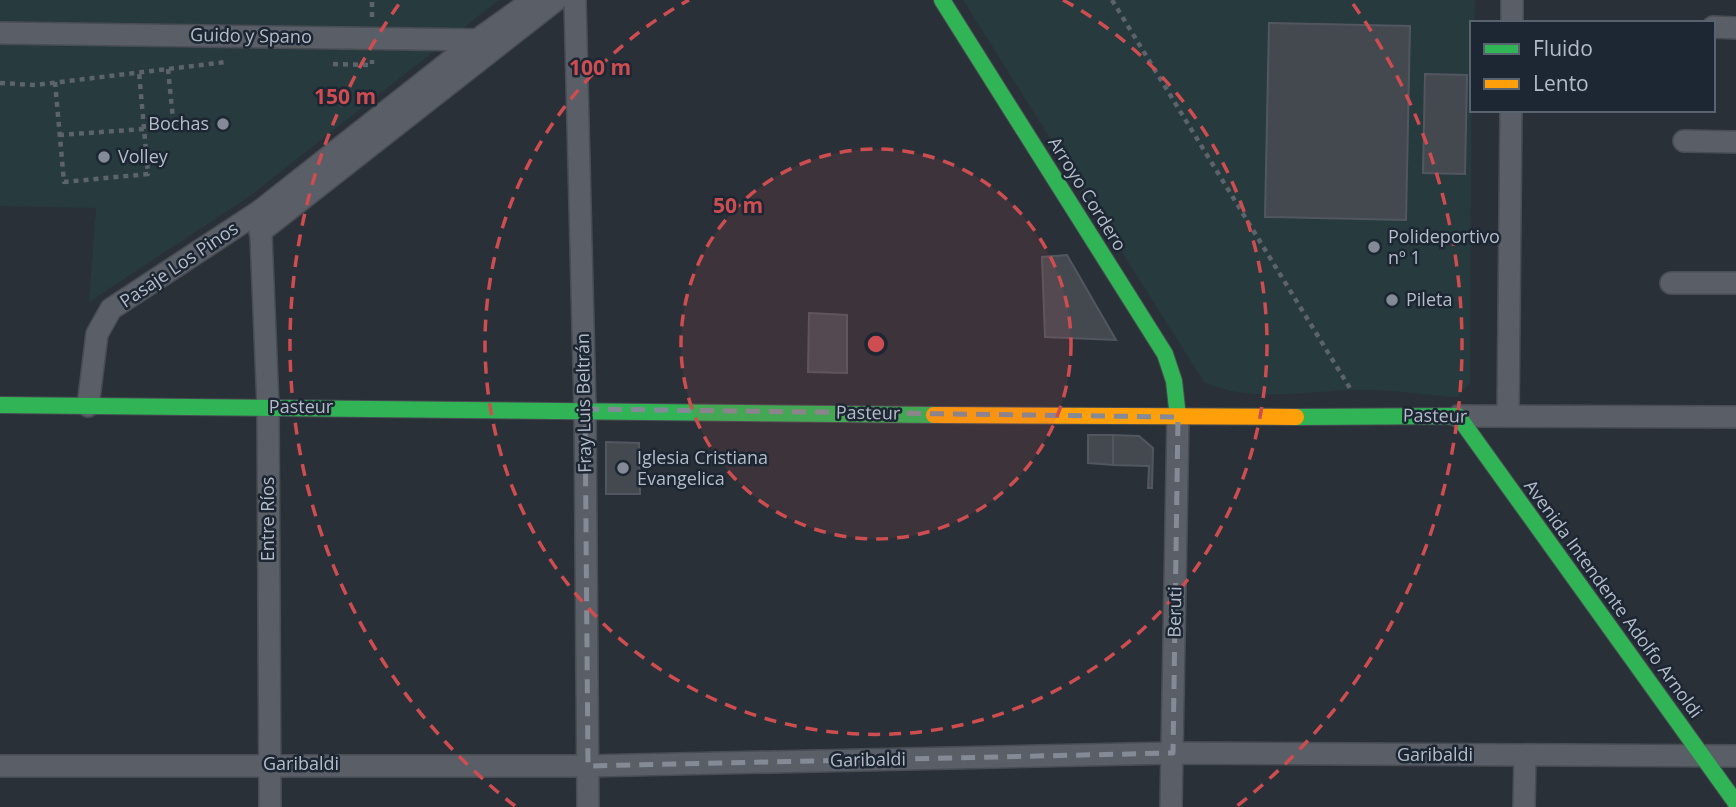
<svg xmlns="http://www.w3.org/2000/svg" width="1736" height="807" viewBox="0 0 1736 807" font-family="'Open Sans',sans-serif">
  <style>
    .green { fill: #273a3e }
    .building { fill: #444950; stroke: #52575f; stroke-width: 2 }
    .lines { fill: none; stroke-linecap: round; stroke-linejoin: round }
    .street-casing { stroke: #484c53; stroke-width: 24 }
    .fast-casing { stroke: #484c53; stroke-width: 18 }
    .slow-casing { stroke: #484c53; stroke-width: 18 }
    .path { stroke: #5d636a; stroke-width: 4.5; stroke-dasharray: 5 5; stroke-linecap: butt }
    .street { stroke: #5a5e66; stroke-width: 21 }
    .fast { stroke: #30b455; stroke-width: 16 }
    .slow { stroke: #ff9f0a; stroke-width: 16 }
    .marked { fill: none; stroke: #848b96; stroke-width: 5; stroke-dasharray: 14 9; stroke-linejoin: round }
    .ring { fill: none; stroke: #ce4d50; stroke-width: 3.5; stroke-dasharray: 12 9 }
    .poi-dot { fill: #848b96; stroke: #1d2633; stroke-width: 2.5 }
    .labels { text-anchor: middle; stroke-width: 5; stroke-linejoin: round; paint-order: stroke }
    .street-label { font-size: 18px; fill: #b4bcc9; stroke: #1d2633 }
    .poi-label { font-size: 18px; fill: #b4bcc9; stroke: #1d2633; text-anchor: start }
    .centre { fill: #ce4d50; stroke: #1d2633; stroke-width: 3.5 }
    .ring-label { font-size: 21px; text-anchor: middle; font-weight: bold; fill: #ce4d50; stroke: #1d2633; stroke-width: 5; stroke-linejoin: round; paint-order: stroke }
  </style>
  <rect width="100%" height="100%" fill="#2a3038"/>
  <!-- green -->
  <g class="green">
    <polygon points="0,0 499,0 250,196 89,302 96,208 0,206"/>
    <path d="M963,0H1475L1474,23H1472L1470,383L1457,397C1426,395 1395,390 1365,390C1311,389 1255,405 1204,382Z"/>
  </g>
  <!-- building -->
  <g class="building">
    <polygon points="1269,23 1410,26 1406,220 1265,217"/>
    <polygon points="1425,74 1467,75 1465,174 1423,173"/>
    <polygon points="1067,255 1116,340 1045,337 1042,257"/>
    <polygon points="809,313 847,315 847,373 808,372"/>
    <polygon points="1088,435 1113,435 1113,465 1088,463"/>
    <polygon points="1113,435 1139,436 1153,448 1152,488 1148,488 1149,466 1113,465"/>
    <polygon points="606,442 639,443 640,494 606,494"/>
  </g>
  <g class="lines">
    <!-- street casing -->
    <g class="street-casing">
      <g id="street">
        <polyline points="575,0 585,409 588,807"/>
        <polyline points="1512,23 1512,0"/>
        <polyline points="1713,27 1736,28"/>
        <polyline points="0,33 481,40"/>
        <polyline points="1684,141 1736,142"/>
        <polyline points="260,211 268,407 270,807"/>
        <polyline points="260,232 556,0"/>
        <polyline points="1671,283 1736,283"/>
        <polyline points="88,406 97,334 111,309 260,211 477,40 533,0"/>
        <polyline points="1458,416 1736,417"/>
        <polyline points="1508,416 1511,110"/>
        <polyline points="0,766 588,766 1173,753 1736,756"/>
        <polyline points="1171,807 1178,417"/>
        <polyline points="1524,807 1525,756"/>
      </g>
    </g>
    <!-- fast casing -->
    <g class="fast-casing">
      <g id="fast">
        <polyline points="942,0 1165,354 1174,381 1178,417"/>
        <polyline points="0,405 934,415"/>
        <polyline points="1296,417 1458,416 1736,803"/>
      </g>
    </g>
    <!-- slow casing -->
    <g class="slow-casing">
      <polyline id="slow" points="934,415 1296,417"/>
    </g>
    <!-- path -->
    <g class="path">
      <polyline points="1112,0 1351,390"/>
      <polyline points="372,17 372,0"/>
      <polyline points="333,64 372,65 372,60"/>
      <polyline points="168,69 173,119"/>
      <polyline points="55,82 64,182 148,174 139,72"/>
      <polyline points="0,83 35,85 226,62"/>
      <polyline points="59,135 144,129"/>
    </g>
    <!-- street -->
    <use href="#street" class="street"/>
    <!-- fast -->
    <use href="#fast" class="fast"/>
    <!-- slow -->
    <use href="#slow" class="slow"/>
  </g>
  <!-- marked area -->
  <path class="marked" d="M585,409L1178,417L1173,753L588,766Z"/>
  <!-- distance rings -->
  <circle cx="876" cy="344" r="195" fill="#ce4d50" fill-opacity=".12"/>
  <g class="ring">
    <circle cx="876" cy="344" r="195"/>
    <path d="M1063 0A391 391 0 1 1 689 0"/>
    <path d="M515 806A586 586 0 0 1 399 4M1353 4A586 586 0 0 1 1237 806"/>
  </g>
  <!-- markers -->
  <g class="poi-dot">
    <circle cx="223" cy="124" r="7"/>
    <circle cx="104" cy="157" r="7"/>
    <circle cx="1374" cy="247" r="7"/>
    <circle cx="1392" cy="300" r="7"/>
    <circle cx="623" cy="468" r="7"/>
  </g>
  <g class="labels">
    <!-- street labels -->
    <g class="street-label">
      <text transform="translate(251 36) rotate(1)" y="6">Guido y Spano</text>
      <text transform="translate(1087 194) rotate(58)" y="6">Arroyo Cordero</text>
      <text transform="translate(179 265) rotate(-34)" y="6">Pasaje Los Pinos</text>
      <text transform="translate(584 403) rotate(-91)" y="6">Fray Luis Beltrán</text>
      <text x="301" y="413">Pasteur</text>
      <text transform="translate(868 413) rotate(1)" y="6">Pasteur</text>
      <text transform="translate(1435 416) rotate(1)" y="6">Pasteur</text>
      <text transform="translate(268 519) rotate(-90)" y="6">Entre Ríos</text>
      <text transform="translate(1613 599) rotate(54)" y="6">Avenida Intendente Adolfo Arnoldi</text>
      <text transform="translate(1175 612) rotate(-89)" y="6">Beruti</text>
      <text x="1435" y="761">Garibaldi</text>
      <text transform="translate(868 760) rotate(-1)" y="6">Garibaldi</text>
      <text x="301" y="770">Garibaldi</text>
    </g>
    <!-- poi labels -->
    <g class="poi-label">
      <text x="209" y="130" text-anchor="end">Bochas</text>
      <text x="118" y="163">Volley</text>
      <text x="1388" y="243">Polideportivo<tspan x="1388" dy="21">nº 1</tspan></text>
      <text x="1406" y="306">Pileta</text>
      <text x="637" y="464">Iglesia Cristiana<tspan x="637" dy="21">Evangelica</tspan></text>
    </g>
  </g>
  <circle cx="876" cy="344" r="10" class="centre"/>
  <g class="ring-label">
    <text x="600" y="75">100 m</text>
    <text x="345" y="104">150 m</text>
    <text x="738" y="213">50 m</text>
  </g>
  <!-- legend -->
  <rect x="1470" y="21" width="245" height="91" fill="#1d2633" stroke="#59626f" stroke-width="2"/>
  <rect x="1484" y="44" width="35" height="10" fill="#30b455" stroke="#59626f" stroke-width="2"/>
  <text x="1533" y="56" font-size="21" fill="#b4bcc9">Fluido</text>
  <rect x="1484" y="79" width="35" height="10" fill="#ff9f0a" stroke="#59626f" stroke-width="2"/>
  <text x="1533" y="91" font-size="21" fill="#b4bcc9">Lento</text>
</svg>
